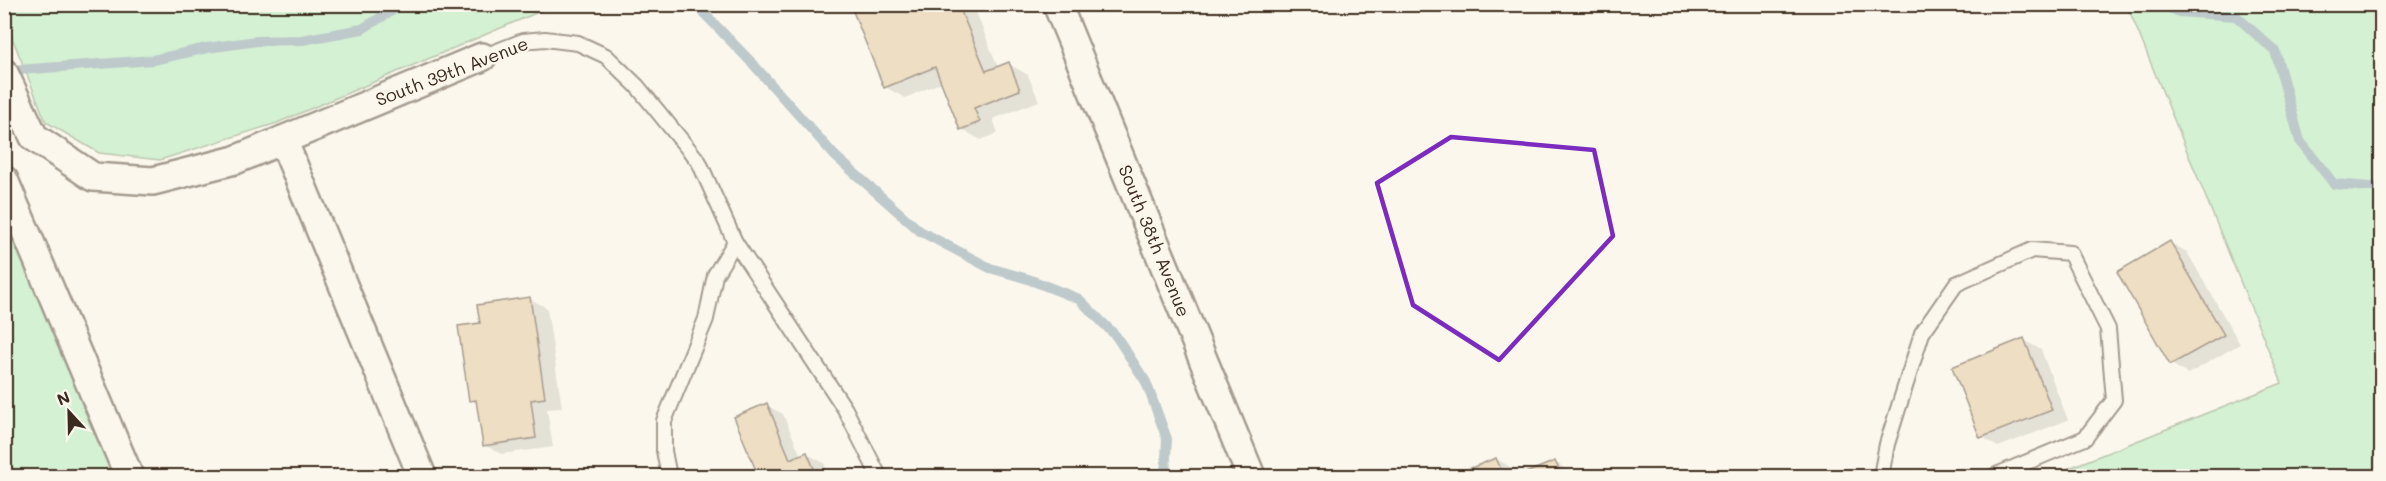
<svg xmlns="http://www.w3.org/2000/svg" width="2386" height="481" viewBox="0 0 2386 481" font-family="Mali,sans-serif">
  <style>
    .green { fill: #a4e8b3; stroke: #708968; stroke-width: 1.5 }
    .shadow { fill: #0003 }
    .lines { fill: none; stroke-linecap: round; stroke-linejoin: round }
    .stream { stroke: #7391a2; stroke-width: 10 }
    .building { fill: #ddbe90; stroke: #3b2a1e; stroke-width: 1.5 }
    .lane-casing { stroke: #3b2a1e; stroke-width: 18 }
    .street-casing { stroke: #3b2a1e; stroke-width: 32 }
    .lane { stroke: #fbf7ec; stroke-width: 14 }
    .street { stroke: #fbf7ec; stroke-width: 27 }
    .marked { fill: none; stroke: #7b2cbf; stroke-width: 4.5; stroke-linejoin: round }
    .labels { text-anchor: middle; stroke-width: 4.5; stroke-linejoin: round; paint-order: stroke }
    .street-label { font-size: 18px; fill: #3b2a1e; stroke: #fbf7ec }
  </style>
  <rect width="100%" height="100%" fill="#fbf7ec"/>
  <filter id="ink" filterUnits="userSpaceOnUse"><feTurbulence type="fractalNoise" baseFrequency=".0167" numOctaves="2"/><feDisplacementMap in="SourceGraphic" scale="12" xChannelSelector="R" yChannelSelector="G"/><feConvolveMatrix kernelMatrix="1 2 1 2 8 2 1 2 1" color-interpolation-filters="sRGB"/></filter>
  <g filter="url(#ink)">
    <!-- green -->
    <g class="green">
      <polygon points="4,5 5,4 555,5 277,123 160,160 99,153 46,122 5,20"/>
      <polygon points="2127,5 2381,5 2381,476 2049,476 2282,383"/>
      <polygon points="5,199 121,476 5,476"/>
    </g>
    <!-- shadow -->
    <g class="shadow">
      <polygon points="852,4 973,4 998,68 1009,64 1028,75 1039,101 993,119 998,133 981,140 961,129 942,82 905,98 885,87"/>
      <polygon points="2170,243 2187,252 2240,344 2188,374 2171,364"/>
      <polygon points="530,299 547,308 562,408 547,409 553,447 501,454 484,445 478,404 470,400 482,324"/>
      <polygon points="2024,340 2041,350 2068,420 1998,447 1982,437 1954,368"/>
      <polygon points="766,405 783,414 801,456 807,454 824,463 829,476 752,476 759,474"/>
      <polygon points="1496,459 1516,470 1518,476 1455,476"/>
      <polygon points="1555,462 1574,474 1576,476 1522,476"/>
    </g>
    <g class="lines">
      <!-- stream -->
      <g class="stream">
        <polyline points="695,4 753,64 835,156 920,231 990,268 1028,279 1079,299 1116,336 1146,382 1167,439 1165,476"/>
        <polyline points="2160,4 2179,12 2236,16 2275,51 2300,141 2334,184 2382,188"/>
        <polyline points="5,71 153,60 207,48 257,41 302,40 362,29 403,4"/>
      </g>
    </g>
    <!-- building -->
    <g class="building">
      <polygon points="850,4 958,4 986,71 1009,62 1020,90 974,108 980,122 960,130 935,67 884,88"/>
      <polygon points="2170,241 2224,335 2170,365 2117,272"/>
      <polygon points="530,297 545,398 531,400 536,438 483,446 476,400 469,401 458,326 480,323 477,305"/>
      <polygon points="2024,338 2052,410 1980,438 1952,367"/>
      <polygon points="767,403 790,459 807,452 817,476 748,476 757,473 734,417"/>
      <polygon points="1496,458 1504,476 1451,476"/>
      <polygon points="1555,461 1562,476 1518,476"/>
    </g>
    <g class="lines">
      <!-- lane casing -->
      <g class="lane-casing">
        <g id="lane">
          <polyline points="482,57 523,41 545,39 578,43 606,56 637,86 699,162 735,242 845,409 879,476"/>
          <polyline points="669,476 664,451 664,421 706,319 715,275 735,242"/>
          <polyline points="1881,476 1887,444 1922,333 1956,284 2032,250 2070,253 2108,329 2114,400 2085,438 1994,476"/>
        </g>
      </g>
      <!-- street casing -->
      <g class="street-casing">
        <g id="street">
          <polyline points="1057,4 1251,476"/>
          <polyline points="4,73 34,137 93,177 153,181 235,160 482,57"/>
          <polyline points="283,140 422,476"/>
          <polyline points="4,180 129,476"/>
        </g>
      </g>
      <!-- lane -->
      <use href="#lane" class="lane"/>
      <!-- street -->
      <use href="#street" class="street"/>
    </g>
  </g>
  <!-- marked area -->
  <path d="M0 0H2386V481H0ZM1451,137L1594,150L1613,236L1499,360L1413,305L1377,183Z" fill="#fbf7ec" fill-opacity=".55" fill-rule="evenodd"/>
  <path class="marked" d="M1451,137L1594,150L1613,236L1499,360L1413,305L1377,183Z"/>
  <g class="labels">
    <!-- street labels -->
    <g class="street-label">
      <text transform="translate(452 72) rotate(-21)" y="6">South 39th Avenue</text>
      <text transform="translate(1154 241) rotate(68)" y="6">South 38th Avenue</text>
    </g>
  </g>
  <!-- margin -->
  <rect width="2386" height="481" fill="none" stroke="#fbf7ec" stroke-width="24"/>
  <rect x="12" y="12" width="2362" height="457" fill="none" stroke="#3b2a1e" stroke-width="2" filter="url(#ink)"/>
  <!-- north arrow -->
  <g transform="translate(69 412) rotate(338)" stroke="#fbf7ec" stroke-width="4.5" paint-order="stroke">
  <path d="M0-4.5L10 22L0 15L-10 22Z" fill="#3b2a1e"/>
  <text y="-9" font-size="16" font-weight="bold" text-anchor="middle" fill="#3b2a1e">N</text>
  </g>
</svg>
